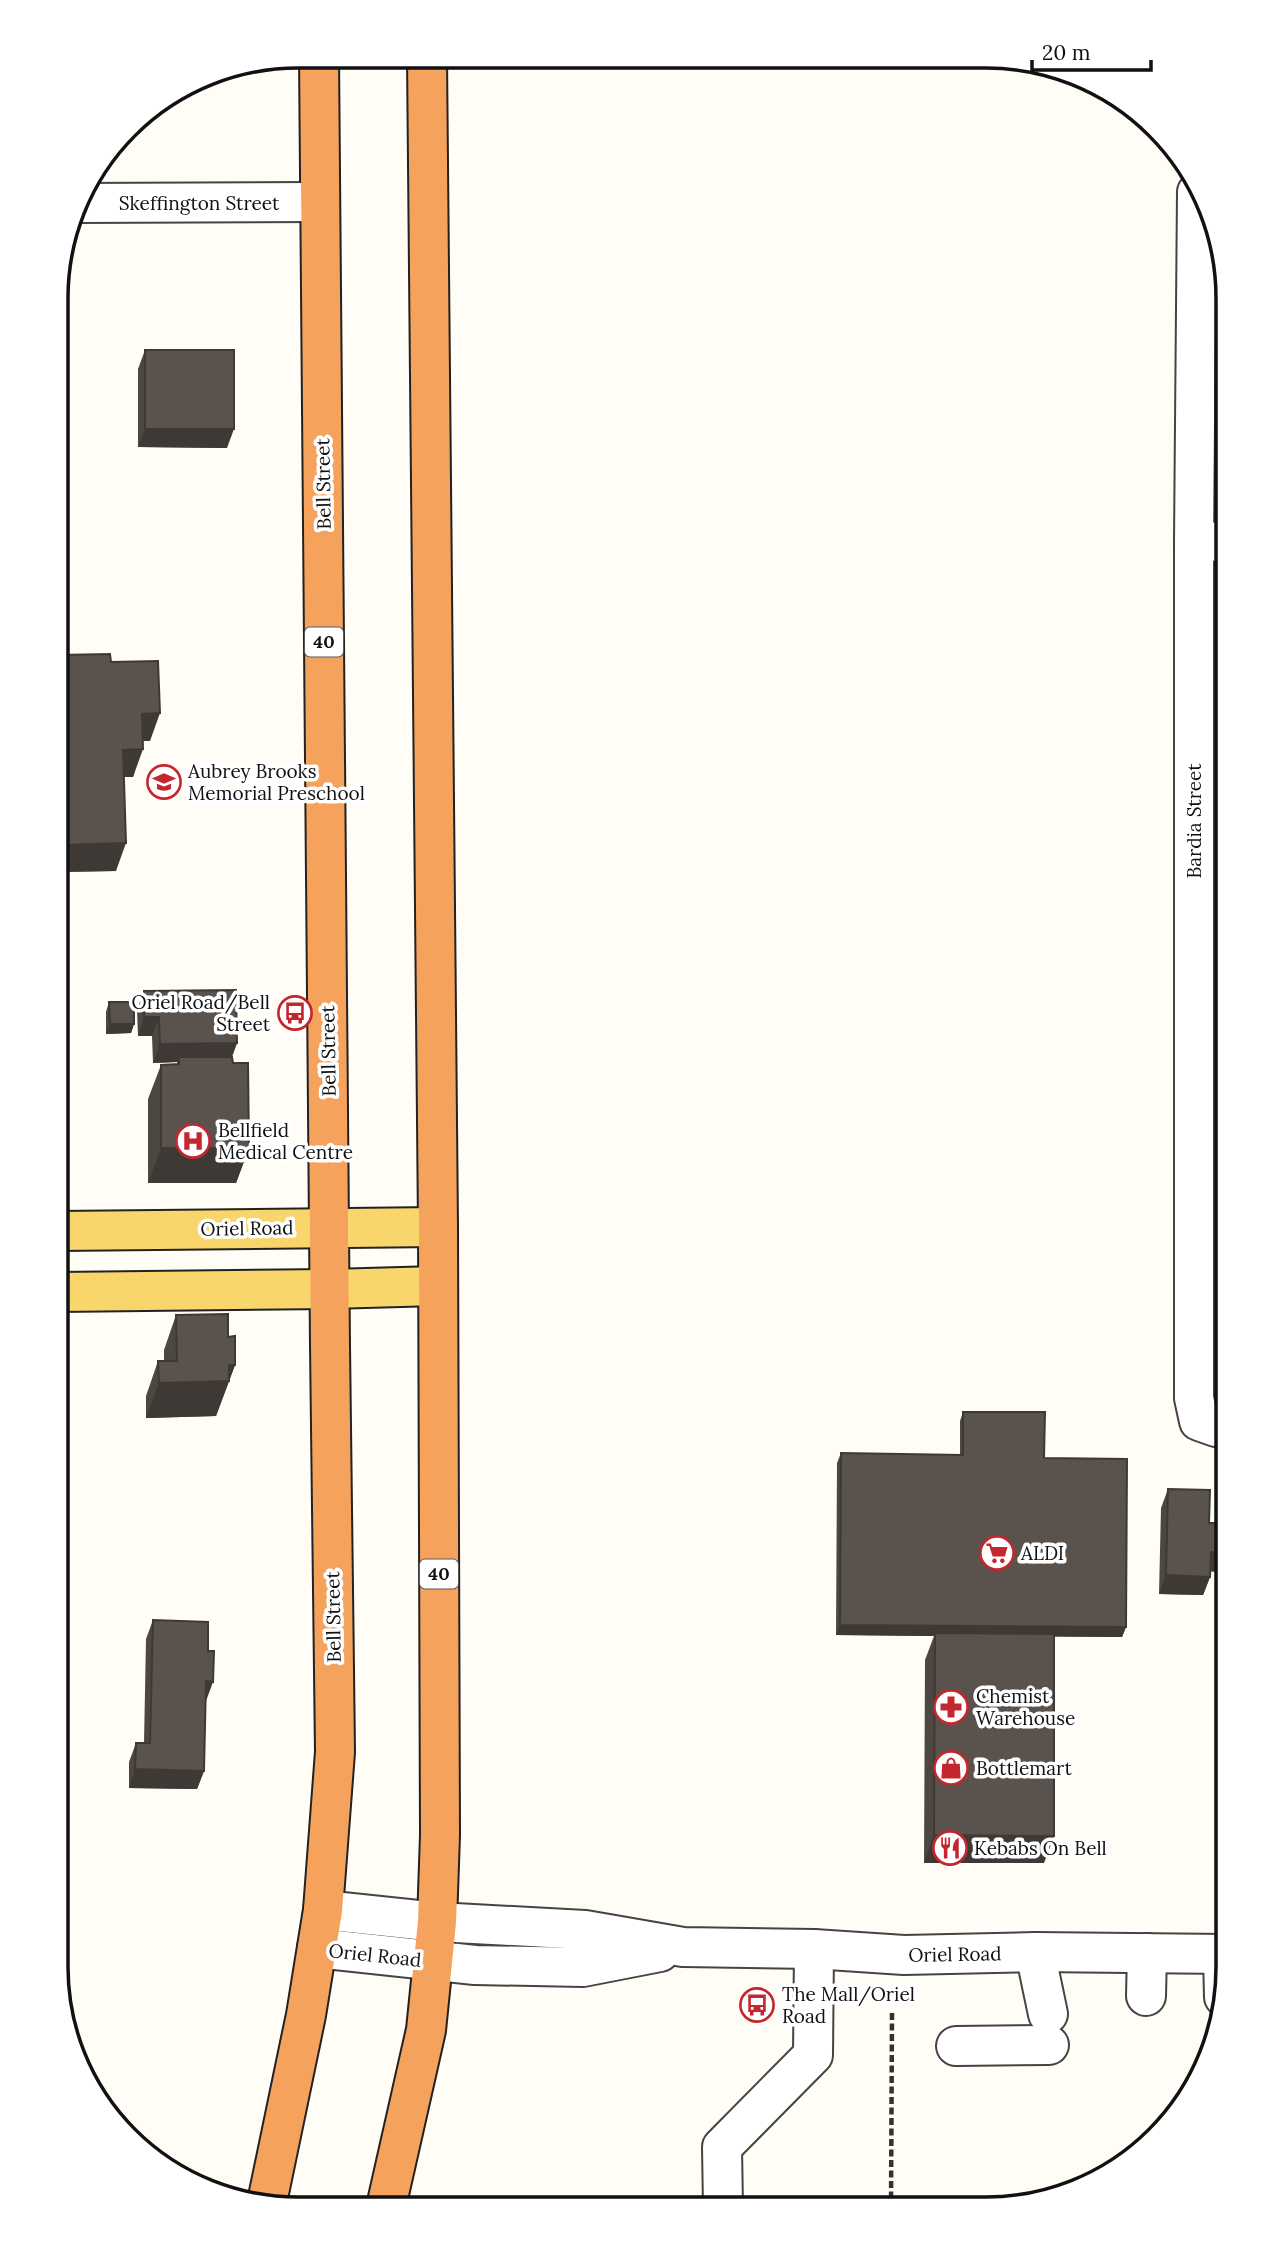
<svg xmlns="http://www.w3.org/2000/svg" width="1284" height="2265" viewBox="0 0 1284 2265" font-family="Lora,serif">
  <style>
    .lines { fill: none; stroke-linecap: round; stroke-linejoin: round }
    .minor-casing { stroke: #444; stroke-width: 42 }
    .major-casing { stroke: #222; stroke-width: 42 }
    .highway-casing { stroke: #222; stroke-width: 42 }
    .path { stroke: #333; stroke-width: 4.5; stroke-dasharray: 7 3.5; stroke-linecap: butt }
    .minor { stroke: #fff; stroke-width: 38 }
    .major { stroke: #f9d66b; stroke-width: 38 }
    .highway { stroke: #f5a25d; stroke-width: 38 }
    .wall { fill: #4d4742 }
    .shaded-wall { fill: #3f3936 }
    .building { fill: #5a524d; stroke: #3f3936; stroke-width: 2 }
    .labels { text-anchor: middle; stroke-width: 7; stroke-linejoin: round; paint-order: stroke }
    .shield { fill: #fff; stroke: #585858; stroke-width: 2 }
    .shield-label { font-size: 18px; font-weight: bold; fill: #111 }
    .street-label { font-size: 19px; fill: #111; stroke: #fff }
    .poi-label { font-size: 19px; fill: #111; stroke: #fff; text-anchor: start }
    .rim { fill: none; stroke: #111; stroke-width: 3.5 }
  </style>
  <rect width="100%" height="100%" fill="#fffdf5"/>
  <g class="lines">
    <!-- minor casing -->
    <g class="minor-casing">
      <g id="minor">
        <polyline points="1197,192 1194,541 1194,1398 1199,1421 1216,1427 1228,1427"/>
        <polyline points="77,203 320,202"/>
        <polyline points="1194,541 1228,542"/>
        <polyline points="323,1910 437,1922 585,1930 683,1947 814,1949 904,1955 1035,1952 1227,1954"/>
        <polyline points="317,1948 475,1965 583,1967 660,1952"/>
        <polyline points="1035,1952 1048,2014"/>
        <polyline points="1223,1954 1224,1997"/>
        <polyline points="1146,1996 1147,1953"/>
        <polyline points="956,2046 1049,2045"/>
        <polyline points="723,2208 722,2147 813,2055 814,1949"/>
      </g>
    </g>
    <!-- major casing -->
    <g class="major-casing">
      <g id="major">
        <polyline points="57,1231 438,1227"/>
        <polyline points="57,1292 330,1289 437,1286"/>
      </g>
    </g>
    <!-- highway casing -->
    <g class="highway-casing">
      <g id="highway">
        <polyline points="266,2207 306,2015 323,1910 335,1752 330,1345 319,56"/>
        <polyline points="386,2207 426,2030 437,1922 440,1835 438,1227 427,57"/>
      </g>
    </g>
    <!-- path -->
    <polyline class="path" points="891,2209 892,2013"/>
    <!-- minor -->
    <use href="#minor" class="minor"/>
    <!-- major -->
    <use href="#major" class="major"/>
    <!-- highway -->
    <use href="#highway" class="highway"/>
  </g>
  <!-- wall -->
  <g class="wall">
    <polygon points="145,350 227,448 138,447 138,369"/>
    <polygon points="58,655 111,662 150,741 143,741 133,777 124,777 116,871 57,872"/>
    <polygon points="144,991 237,1043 232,1057 233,1063 249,1148 236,1183 148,1183 148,1099 161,1065 177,1064 177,1062 153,1063 152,1036 138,1036 137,1010"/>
    <polygon points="109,1002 134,1024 131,1033 106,1034 106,1012"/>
    <polygon points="176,1315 228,1337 235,1365 216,1416 146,1418 146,1396 158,1361 164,1361 164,1350"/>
    <polygon points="963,1412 1044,1458 1126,1627 1122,1637 1054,1636 1044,1863 924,1863 925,1660 934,1636 836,1635 837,1463 841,1453 960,1455 960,1421"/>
    <polygon points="1168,1489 1209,1523 1220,1572 1210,1571 1210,1577 1203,1595 1159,1594 1161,1508"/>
    <polygon points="153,1620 206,1701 204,1771 197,1789 129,1788 129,1762 136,1743 144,1743 146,1639"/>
  </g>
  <!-- shaded-wall -->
  <g class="shaded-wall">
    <polygon points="145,429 234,429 227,448 138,447"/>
    <polygon points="160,713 150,741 132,741 142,714"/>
    <polygon points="143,749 133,777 113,777 123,750"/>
    <polygon points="126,843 116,871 57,872 57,855 61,845"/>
    <polygon points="144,1017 159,1017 152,1036 138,1036"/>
    <polygon points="110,1024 134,1024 131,1033 106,1034"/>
    <polygon points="237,1043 230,1061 179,1057 177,1062 153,1063 160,1044"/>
    <polygon points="161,1148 249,1148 236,1183 148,1183"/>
    <polygon points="229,1365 235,1365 216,1416 146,1418 159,1383"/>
    <polygon points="1211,1552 1227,1553 1220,1572 1204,1571"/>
    <polygon points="1166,1575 1210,1577 1203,1595 1159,1594"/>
    <polygon points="840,1625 1126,1627 1122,1637 935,1636 935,1633 934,1636 836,1635"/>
    <polygon points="206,1681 213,1682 206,1701 199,1700"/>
    <polygon points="135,1769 204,1771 197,1789 129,1788"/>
    <polygon points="934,1835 1054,1836 1044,1863 924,1863"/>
  </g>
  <!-- building -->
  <g class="building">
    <rect x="145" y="350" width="89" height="79"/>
    <polygon points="110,654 111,662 158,661 160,713 142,714 143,749 123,750 126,843 61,845 57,710 58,655"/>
    <polygon points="236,990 237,1043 160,1044 159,1017 144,1017 144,991"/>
    <polygon points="109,1002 134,1002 134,1024 110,1024"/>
    <polygon points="179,1057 232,1057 233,1063 248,1063 249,1148 161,1148 161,1065 179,1064"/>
    <polygon points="228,1314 228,1337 235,1336 235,1365 229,1365 229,1381 159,1383 158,1361 177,1361 176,1315"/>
    <polygon points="963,1412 1045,1412 1044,1458 1127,1459 1126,1627 840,1625 841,1453 963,1455"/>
    <polygon points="1168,1489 1210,1490 1209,1523 1227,1523 1227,1553 1211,1552 1210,1577 1166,1575"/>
    <polygon points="153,1620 208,1622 208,1651 214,1651 213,1682 206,1681 204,1771 135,1769 136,1743 150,1743"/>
    <polygon points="935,1633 1054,1634 1054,1836 934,1835"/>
  </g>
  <!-- icons -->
  <defs>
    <g id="school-ring" transform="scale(1.75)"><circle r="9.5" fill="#fff" stroke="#c4262e" stroke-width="1.5"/><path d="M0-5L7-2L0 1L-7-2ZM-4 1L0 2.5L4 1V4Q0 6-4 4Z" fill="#c4262e"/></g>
    <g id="bus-ring" transform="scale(1.75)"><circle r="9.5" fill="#fff" stroke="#c4262e" stroke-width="1.5"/><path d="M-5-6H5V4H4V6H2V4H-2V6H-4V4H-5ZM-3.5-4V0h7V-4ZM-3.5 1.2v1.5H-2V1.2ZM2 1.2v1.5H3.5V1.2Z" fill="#c4262e"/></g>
    <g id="hospital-ring" transform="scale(1.75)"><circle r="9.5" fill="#fff" stroke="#c4262e" stroke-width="1.5"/><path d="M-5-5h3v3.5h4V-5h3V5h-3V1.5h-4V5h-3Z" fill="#c4262e"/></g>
    <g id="supermarket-ring" transform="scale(1.75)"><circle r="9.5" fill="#fff" stroke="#c4262e" stroke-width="1.5"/><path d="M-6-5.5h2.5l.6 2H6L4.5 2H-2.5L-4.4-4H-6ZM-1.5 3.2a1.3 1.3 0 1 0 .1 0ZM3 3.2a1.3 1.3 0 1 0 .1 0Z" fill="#c4262e"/></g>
    <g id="pharmacy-ring" transform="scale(1.75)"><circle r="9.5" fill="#fff" stroke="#c4262e" stroke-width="1.5"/><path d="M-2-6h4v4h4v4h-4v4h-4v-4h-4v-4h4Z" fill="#c4262e"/></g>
    <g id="shop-ring" transform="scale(1.75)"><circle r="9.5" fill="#fff" stroke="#c4262e" stroke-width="1.5"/><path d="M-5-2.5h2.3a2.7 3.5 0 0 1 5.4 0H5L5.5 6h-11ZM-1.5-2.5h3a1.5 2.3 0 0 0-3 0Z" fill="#c4262e"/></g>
    <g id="restaurant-ring" transform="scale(1.75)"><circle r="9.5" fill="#fff" stroke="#c4262e" stroke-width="1.5"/><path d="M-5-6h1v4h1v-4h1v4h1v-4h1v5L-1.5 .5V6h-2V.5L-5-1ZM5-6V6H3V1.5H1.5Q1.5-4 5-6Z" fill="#c4262e"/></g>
  </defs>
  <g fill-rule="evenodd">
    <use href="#school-ring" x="164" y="782"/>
    <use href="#bus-ring" x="295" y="1013"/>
    <use href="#hospital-ring" x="193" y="1141"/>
    <use href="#supermarket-ring" x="997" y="1553"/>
    <use href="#pharmacy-ring" x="951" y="1707"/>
    <use href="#shop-ring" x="951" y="1768"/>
    <use href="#restaurant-ring" x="950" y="1848"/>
    <use href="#bus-ring" x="757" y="2005"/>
  </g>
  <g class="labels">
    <!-- shield labels -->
    <g class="shield">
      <rect x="305" y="627.5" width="38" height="29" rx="5"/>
      <rect x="420" y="1559.5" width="38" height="29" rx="5"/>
    </g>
    <g class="shield-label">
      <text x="324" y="648">40</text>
      <text x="439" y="1580">40</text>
    </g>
    <!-- street labels -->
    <g class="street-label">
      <text x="199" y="210">Skeffington Street</text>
      <text transform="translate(323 484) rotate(-91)" y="7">Bell Street</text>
      <text transform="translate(1194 821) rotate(-90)" y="7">Bardia Street</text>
      <text transform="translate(328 1051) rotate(-91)" y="7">Bell Street</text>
      <text transform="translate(247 1228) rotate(-1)" y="7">Oriel Road</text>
      <text transform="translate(333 1617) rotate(-91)" y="7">Bell Street</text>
      <text transform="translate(955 1954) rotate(-1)" y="7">Oriel Road</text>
      <text transform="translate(375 1955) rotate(6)" y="7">Oriel Road</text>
    </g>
    <!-- poi labels -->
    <g class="poi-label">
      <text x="188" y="778">Aubrey Brooks<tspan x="188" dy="22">Memorial Preschool</tspan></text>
      <text x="270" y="1009" text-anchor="end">Oriel Road/Bell<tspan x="270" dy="22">Street</tspan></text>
      <text x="218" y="1137">Bellfield<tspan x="218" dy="22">Medical Centre</tspan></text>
      <text x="1021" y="1560">ALDI</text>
      <text x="976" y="1703">Chemist<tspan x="976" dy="22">Warehouse</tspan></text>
      <text x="976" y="1775">Bottlemart</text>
      <text x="974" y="1855">Kebabs On Bell</text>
      <text x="782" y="2001">The Mall/Oriel<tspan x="782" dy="22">Road</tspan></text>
    </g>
  </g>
  <!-- crop -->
  <path d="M0 0H1284V2265H0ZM298 68H986A230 230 0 0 1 1216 298V1967A230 230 0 0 1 986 2197H298A230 230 0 0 1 68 1967V298A230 230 0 0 1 298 68Z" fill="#fff" fill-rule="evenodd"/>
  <path class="rim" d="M298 68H986A230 230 0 0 1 1216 298V1967A230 230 0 0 1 986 2197H298A230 230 0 0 1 68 1967V298A230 230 0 0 1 298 68Z"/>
  <!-- scale -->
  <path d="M1032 60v10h119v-10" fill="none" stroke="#111111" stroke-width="3.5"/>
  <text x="1042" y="60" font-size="21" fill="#111111" stroke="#ffffff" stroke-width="5" paint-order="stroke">20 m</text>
</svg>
